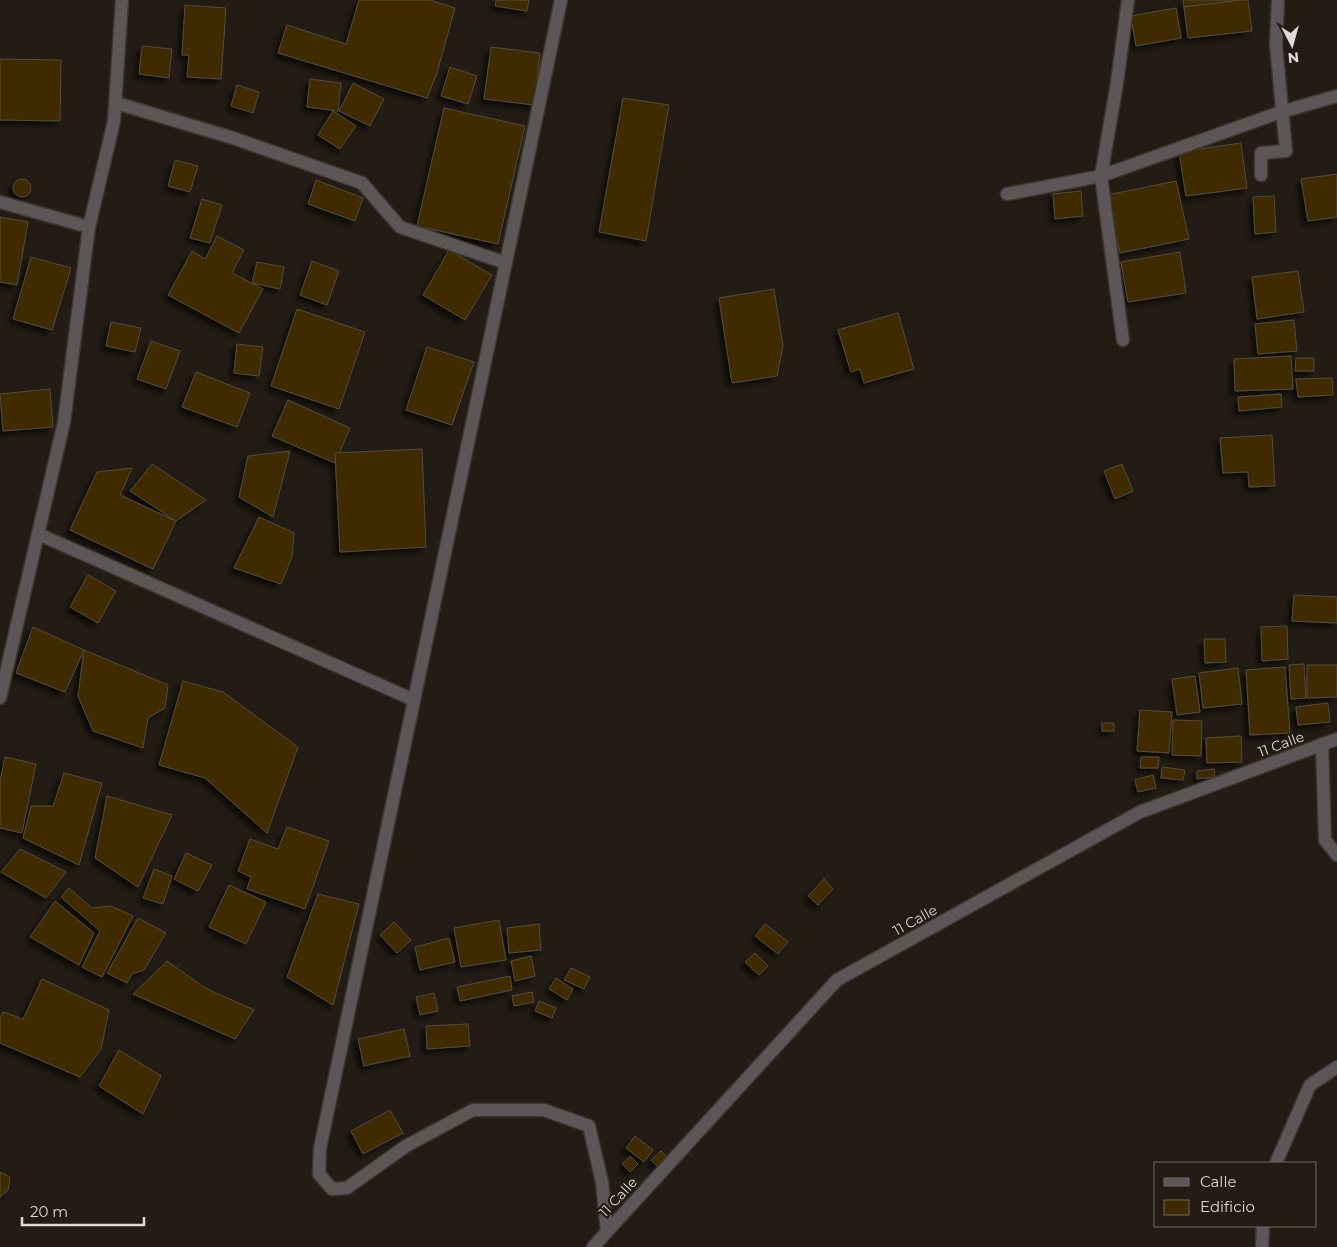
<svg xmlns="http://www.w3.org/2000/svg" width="1337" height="1247" viewBox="0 0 1337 1247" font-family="Montserrat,sans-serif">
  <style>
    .building { fill: #3f2a00; stroke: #524c43; filter: url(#shadow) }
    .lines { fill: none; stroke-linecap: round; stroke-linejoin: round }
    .minor-casing { stroke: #3c362f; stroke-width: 15 }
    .tertiary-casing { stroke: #3c362f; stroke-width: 15 }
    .minor { stroke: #5c5656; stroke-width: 12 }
    .tertiary { stroke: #5c5656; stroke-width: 12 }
    .labels { text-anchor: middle; stroke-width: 4.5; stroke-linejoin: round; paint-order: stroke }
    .street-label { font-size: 14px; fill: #ddd9d3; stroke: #221c14 }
  </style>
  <defs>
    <filter id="shadow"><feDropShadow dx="-4.5" dy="4.5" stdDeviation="2.5" flood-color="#0009"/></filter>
  </defs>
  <rect width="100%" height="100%" fill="#221c14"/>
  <!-- building -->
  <g class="building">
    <polygon points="359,0 430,0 455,8 437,73 427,98 278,53 287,25 346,44"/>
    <polygon points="496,0 529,0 527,11 495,6"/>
    <polygon points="1183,0 1242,0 1184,7"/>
    <polygon points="1242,0 1248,0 1252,31 1188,38 1184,7"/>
    <polygon points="185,5 226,8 221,79 187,77 189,55 182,55"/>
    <polygon points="1176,8 1181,38 1136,46 1131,16"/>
    <polygon points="142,46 172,49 169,78 139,74"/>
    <polygon points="491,47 540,53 534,105 484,99"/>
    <polygon points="0,59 61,60 60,121 0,120"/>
    <polygon points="450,67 477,76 468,104 441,96"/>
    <polygon points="310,79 341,83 338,111 307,107"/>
    <polygon points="353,83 384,99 370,126 339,111"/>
    <polygon points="237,85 259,92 253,113 231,106"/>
    <polygon points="623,98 669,105 646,241 599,232"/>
    <polygon points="444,108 525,126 498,244 417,226"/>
    <polygon points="333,111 356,126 340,149 318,135"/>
    <polygon points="1241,143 1247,188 1186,196 1179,152"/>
    <polygon points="175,160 198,166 190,192 168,186"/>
    <polygon points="1337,174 1337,217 1308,221 1301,179"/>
    <circle cx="22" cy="188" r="9"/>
    <polygon points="316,180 363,198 355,221 308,204"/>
    <polygon points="1176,181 1189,239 1120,253 1107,195"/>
    <polygon points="1081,191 1083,216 1055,219 1053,194"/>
    <polygon points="1274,196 1276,232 1255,234 1253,197"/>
    <polygon points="202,199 222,205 210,243 190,238"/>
    <polygon points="0,217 28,222 17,285 0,282"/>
    <polygon points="217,236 244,250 232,273 263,289 239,333 168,295 192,251 205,259"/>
    <polygon points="449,250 492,275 465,320 423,295"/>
    <polygon points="1180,252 1186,293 1128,302 1121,262"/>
    <polygon points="31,257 71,268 52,330 13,319"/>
    <polygon points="312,261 339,271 327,305 300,295"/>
    <polygon points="257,262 284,267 280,289 252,283"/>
    <polygon points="1298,271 1304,312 1257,319 1252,277"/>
    <polygon points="774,289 783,346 777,376 732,383 719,298"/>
    <polygon points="297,309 365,332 339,409 271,386"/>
    <polygon points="898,313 914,369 864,383 860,369 851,372 838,330"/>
    <polygon points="1294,320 1297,351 1258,354 1255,324"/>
    <polygon points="111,322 141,328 135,352 106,346"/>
    <polygon points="151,341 180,351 166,389 137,379"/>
    <polygon points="237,344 263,347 259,376 234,373"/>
    <polygon points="427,347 474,362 452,425 406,410"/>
    <polygon points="1291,356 1293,389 1235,391 1234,359"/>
    <polygon points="1296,358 1314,358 1314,371 1295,371"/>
    <polygon points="196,372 250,393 237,427 182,407"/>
    <polygon points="1332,378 1333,395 1298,397 1296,379"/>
    <polygon points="50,389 53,427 3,431 0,394"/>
    <polygon points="1281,394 1282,407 1239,411 1238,397"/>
    <polygon points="288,400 350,428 335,463 272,436"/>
    <polygon points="1272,435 1275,486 1249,487 1248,472 1223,473 1220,438"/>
    <polygon points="422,449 426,547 340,552 335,453"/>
    <polygon points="290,451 273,517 239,497 248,456"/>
    <polygon points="152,464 206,500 176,521 130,491"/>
    <polygon points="1122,464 1133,491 1115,499 1104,471"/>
    <polygon points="132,468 120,495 176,521 153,569 70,530 97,472"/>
    <polygon points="259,517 294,533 292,557 281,584 234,568"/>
    <polygon points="88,575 116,591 98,623 70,607"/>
    <polygon points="1294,595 1337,597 1337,623 1292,621"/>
    <polygon points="1287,626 1288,659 1262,661 1261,627"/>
    <polygon points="33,627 84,650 65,692 16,673"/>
    <polygon points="1204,639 1225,639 1226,662 1205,663"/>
    <polygon points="84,650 168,685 165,708 148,718 143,748 93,731 78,696"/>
    <polygon points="1304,664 1306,698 1291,699 1289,665"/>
    <polygon points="1307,665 1337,665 1337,697 1307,698"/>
    <polygon points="1285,667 1290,733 1250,735 1246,670"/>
    <polygon points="1238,668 1242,704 1203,708 1199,673"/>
    <polygon points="1195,676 1200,712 1177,715 1172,679"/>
    <polygon points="183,681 223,692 298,747 267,833 205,778 159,765"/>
    <polygon points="1328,703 1330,722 1298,725 1296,707"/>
    <polygon points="1140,710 1172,712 1169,753 1137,751"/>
    <polygon points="1173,720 1202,721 1201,756 1172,755"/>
    <rect x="1102" y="723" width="12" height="8"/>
    <polygon points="1241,736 1242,762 1207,763 1206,738"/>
    <polygon points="5,757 36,764 22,833 0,828 0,782"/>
    <polygon points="1141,757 1159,757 1158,768 1140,768"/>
    <polygon points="1162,767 1185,770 1183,780 1161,778"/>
    <polygon points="1214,769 1215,777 1197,779 1197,771"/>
    <polygon points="64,773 102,783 79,865 23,838 31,806 53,806"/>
    <polygon points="1153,775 1156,788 1138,792 1135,780"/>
    <polygon points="107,796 172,815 138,887 95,858"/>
    <polygon points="287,827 329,841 305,909 247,889 251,877 238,871 250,839 278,849"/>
    <polygon points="20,849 66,872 46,898 1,872"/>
    <polygon points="186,853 212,865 198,891 174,879"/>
    <polygon points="154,869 172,876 163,904 143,898"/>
    <polygon points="824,879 833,889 818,905 808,896"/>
    <polygon points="229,885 266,902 246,944 209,927"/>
    <polygon points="69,888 92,908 111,906 133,916 102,977 82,967 100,931 61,897"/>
    <polygon points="318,894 359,904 333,1005 287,977"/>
    <polygon points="55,901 94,933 79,965 30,937"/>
    <polygon points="138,918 166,933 144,970 132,974 127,983 107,973"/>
    <polygon points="499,920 506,960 461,967 454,928"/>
    <polygon points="394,922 411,940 397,953 380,935"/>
    <polygon points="539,924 541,950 509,953 507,928"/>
    <polygon points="765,924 788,942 778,954 755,936"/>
    <polygon points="449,938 455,962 420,970 415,947"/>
    <polygon points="755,953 768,966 759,975 745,962"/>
    <polygon points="531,956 535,976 515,981 511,961"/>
    <polygon points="167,961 205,988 254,1010 235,1039 133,994"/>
    <polygon points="571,968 590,977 584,989 564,980"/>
    <polygon points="510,976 512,990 460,1001 457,987"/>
    <polygon points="556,978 573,989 567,1000 549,989"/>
    <polygon points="42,979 109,1010 101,1049 80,1077 0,1043 0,1018 3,1012 23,1019"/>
    <polygon points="532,992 534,1002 514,1006 512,996"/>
    <polygon points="434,993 438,1011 420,1015 416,997"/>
    <polygon points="539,1001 556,1008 552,1018 535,1011"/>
    <polygon points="468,1024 470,1046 427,1049 426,1026"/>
    <polygon points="404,1029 410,1056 364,1066 358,1039"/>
    <polygon points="119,1050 161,1076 143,1114 99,1086"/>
    <polygon points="390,1110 403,1133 363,1154 351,1131"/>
    <polygon points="635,1136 653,1150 644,1162 626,1148"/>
    <polygon points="661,1151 667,1157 657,1166 651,1160"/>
    <polygon points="630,1156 638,1164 630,1172 622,1164"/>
    <polygon points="0,1172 10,1177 8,1190 0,1197"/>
  </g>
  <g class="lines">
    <!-- minor casing -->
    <g class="minor-casing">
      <g id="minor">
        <polyline points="561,0 320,1148 319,1174 332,1189 347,1188 406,1146 473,1110 544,1110 589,1126 602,1182 607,1231"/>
        <polyline points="116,103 233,138 362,183 400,227 506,263"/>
        <polyline points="1261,175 1261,153 1286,151 1276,45 1278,0"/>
        <polyline points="1007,194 1101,176 1281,112 1337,96"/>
        <polyline points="0,202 89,227"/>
        <polyline points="1123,340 1101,176 1117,83 1128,0"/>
        <polyline points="38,534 414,700"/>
        <polyline points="0,698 64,422 89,227 114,121 122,0"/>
        <polyline points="1322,744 1325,840 1337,855"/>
        <polyline points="1276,1163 1310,1085 1337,1067"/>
        <polyline points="1262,1247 1263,1226"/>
      </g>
    </g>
    <!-- tertiary casing -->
    <g class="tertiary-casing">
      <polyline id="tertiary" points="593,1247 837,980 1140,812 1337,739"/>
    </g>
    <!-- minor -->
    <use href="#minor" class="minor"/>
    <!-- tertiary -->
    <use href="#tertiary" class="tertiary"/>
  </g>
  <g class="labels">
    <!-- street labels -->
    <g class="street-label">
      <text transform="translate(1281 744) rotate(-20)" y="5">11 Calle</text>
      <text transform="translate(915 920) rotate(-29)" y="5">11 Calle</text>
      <text transform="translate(618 1197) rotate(-47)" y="5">11 Calle</text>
    </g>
  </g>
  <!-- legend -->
  <rect x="1154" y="1162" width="162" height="65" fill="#221c14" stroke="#6d6860"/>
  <rect x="1164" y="1178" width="25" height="8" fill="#5c5656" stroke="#6d6860"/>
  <text x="1200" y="1187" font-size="15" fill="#ddd9d3">Calle</text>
  <rect x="1164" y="1200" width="25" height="15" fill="#3f2a00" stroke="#6d6860"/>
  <text x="1200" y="1212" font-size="15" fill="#ddd9d3">Edificio</text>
  <!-- north arrow -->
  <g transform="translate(1292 45) rotate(174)" stroke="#221c14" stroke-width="4" paint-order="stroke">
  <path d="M0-4L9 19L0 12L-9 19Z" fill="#ddd9d3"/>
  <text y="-8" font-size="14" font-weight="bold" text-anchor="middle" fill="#ddd9d3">N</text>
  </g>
  <!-- scale -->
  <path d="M22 1217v8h122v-8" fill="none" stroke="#ddd9d3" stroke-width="2.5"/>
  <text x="30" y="1217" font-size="15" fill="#ddd9d3" stroke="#221c14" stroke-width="4" paint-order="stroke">20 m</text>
</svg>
